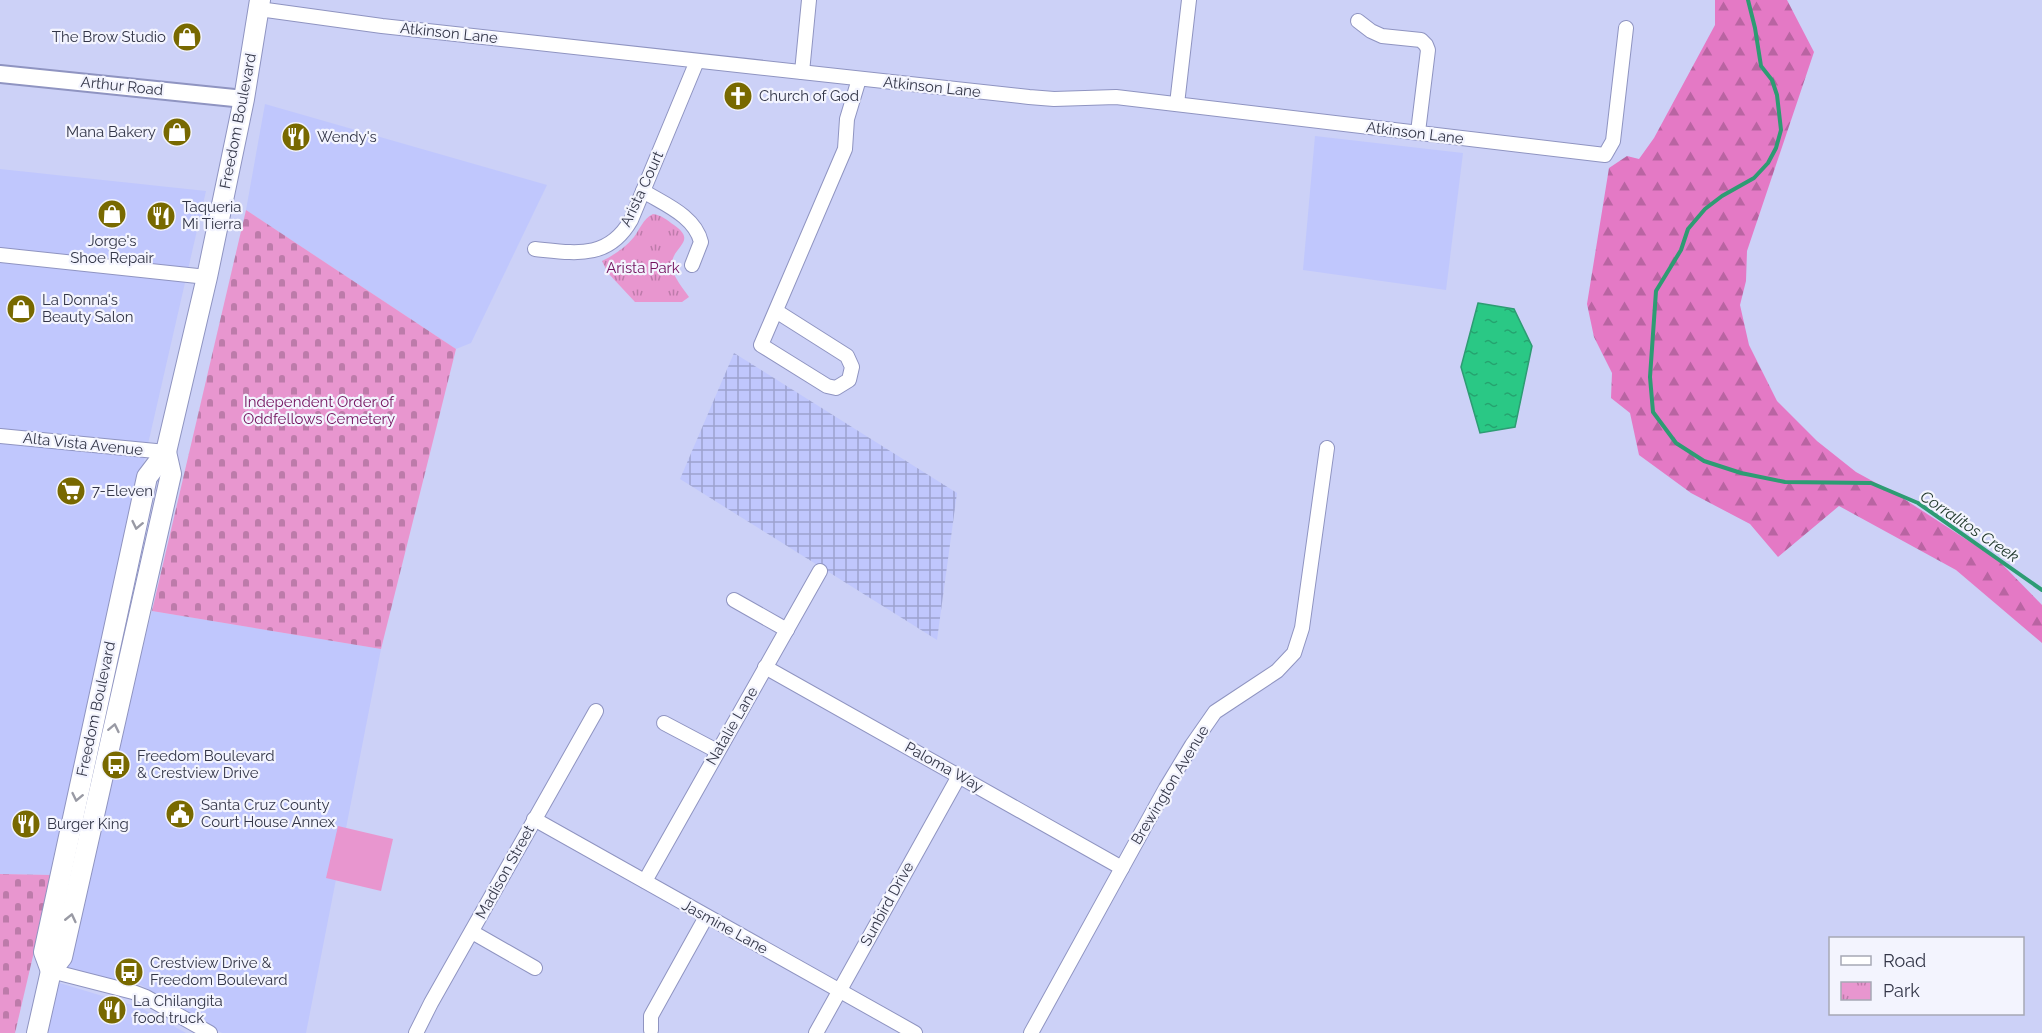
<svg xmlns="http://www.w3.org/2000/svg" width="2042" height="1033" viewBox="0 0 2042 1033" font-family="Raleway,sans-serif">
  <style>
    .built { fill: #c0c7fd }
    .industrial { fill: url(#industrial-grid) }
    .green { fill: #e896cf }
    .forest { fill: url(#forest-firs) }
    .cemetery { fill: url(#cemetery-stones) }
    .park { fill: url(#park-tufts) }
    .water { fill: url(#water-ripples); stroke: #2d9c73; stroke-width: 1.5 }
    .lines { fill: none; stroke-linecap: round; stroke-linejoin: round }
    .stream { stroke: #2d9c73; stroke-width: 4 }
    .minor-casing { stroke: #8f94c1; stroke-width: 16 }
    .tertiary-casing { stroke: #8f94c1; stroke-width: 20 }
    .secondary-casing { stroke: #8f94c1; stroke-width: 22 }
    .minor { stroke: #fff; stroke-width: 14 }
    .tertiary { stroke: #fff; stroke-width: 16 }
    .secondary { stroke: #fff; stroke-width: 20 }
    .oneway { stroke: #999aa4 }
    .labels { text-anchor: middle; stroke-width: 4.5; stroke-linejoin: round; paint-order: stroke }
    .street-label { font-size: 15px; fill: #333648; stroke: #f3f4fe }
    .poi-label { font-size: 15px; fill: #333648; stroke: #f3f4fe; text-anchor: start }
    .park-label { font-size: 15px; fill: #72115d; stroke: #f3f4fe }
    .water-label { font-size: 16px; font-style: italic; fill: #1e3629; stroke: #f3f4fe }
  </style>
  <defs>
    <pattern id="industrial-grid" width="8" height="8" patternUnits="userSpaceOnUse" patternTransform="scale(1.5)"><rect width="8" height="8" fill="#c0c7fd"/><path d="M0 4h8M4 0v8" fill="none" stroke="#9da2cf"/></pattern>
    <pattern id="forest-firs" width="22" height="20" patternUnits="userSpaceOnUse" patternTransform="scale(1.5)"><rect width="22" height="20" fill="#e479c5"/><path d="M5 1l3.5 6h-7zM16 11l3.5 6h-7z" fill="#b964a2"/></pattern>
    <pattern id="cemetery-stones" width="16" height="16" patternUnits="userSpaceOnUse" patternTransform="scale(1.5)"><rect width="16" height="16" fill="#e896cf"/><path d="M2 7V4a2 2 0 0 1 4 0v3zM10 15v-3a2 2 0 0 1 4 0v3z" fill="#bd7baa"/></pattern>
    <pattern id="park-tufts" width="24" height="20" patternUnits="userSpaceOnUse" patternTransform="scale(1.5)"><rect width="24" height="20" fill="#e896cf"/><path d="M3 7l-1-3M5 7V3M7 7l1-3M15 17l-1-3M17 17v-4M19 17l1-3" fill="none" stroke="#bd7baa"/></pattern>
    <pattern id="water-ripples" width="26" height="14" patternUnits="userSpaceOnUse" patternTransform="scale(1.5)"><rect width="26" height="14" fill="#2ac885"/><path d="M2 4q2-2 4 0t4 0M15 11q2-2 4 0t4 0" fill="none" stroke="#25a36f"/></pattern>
  </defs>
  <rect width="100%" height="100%" fill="#ccd1f7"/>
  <!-- built -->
  <g class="built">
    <polygon points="265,104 547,185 471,343 456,349 246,210"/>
    <polygon points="1315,136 1463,153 1446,290 1303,270"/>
    <polygon points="0,169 206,191 52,863 52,875 0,874"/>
    <polygon points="152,611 381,649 306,1033 222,1033 141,985 59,974"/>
    <polygon points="53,981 139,1007 186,1033 43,1033"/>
  </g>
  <!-- industrial -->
  <polygon class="industrial" points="734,353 957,493 937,640 680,479"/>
  <!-- green -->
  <polygon class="green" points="338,826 393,839 381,891 326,878"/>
  <!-- forest -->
  <polygon class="forest" points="1715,0 1787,0 1814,52 1747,251 1746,281 1740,305 1749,345 1777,401 1817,441 1856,472 1898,495 1998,560 2042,605 2042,643 1956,570 1839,506 1778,557 1750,524 1691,493 1639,455 1630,413 1611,398 1612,373 1594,337 1587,304 1609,168 1627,156 1639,159 1654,138 1715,25"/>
  <!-- cemetery -->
  <g class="cemetery">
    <polygon points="246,210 456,349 381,649 152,611"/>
    <polygon points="0,874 52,875 15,1033 0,1033"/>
  </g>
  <!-- park -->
  <path class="park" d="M653,214C661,215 667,220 674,225C700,243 668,247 672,269C674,277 684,290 689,297L682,302H635L608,273L602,261C614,255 625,248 634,237C640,229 643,219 653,214Z"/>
  <!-- water -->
  <polygon class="water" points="1478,303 1514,309 1532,346 1515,427 1480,433 1461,367"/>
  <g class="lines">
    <!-- stream -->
    <polyline class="stream" points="1748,0 1755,28 1761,66 1772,80 1777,95 1781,130 1776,148 1768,163 1754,178 1722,196 1705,209 1688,229 1681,250 1656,291 1650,377 1653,412 1676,443 1704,461 1741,473 1785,482 1871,483 1918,503 2042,590"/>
    <!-- minor casing -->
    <g class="minor-casing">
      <g id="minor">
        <polyline points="259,9 382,26 1029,97 1054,99 1116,97 1605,155 1613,141 1626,28"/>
        <polyline points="1358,21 1371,31 1382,36 1421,40 1426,45 1428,50 1418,132"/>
        <polyline points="802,72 809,0"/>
        <polyline points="1177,104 1189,0"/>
        <path d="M643,191C664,204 695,216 701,242L692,265"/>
        <path d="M535,249C575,253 608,260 631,220L697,61"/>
        <polyline points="0,255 207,277"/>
        <polyline points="776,311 847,356 852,367 849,380 836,388 827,386 761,345 845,149 847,119 859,79"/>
        <polyline points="0,436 166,452"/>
        <polyline points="734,600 787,630"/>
        <polyline points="765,667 1122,868"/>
        <polyline points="664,723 717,751"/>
        <polyline points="534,819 915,1033"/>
        <polyline points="645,881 820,571"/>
        <polyline points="472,932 535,968"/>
        <polyline points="51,971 133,992 146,997 210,1033"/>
        <polyline points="651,1030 651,1016 706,917"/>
        <polyline points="416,1033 431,1003 596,711"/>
        <polyline points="816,1033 959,776"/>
        <polyline points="1031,1033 1166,788 1192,745 1215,712 1277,671 1294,653 1302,628 1327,448"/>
      </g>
    </g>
    <!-- tertiary casing -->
    <g class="tertiary-casing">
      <polyline id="tertiary" points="0,74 244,99"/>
    </g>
    <!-- secondary casing -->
    <g class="secondary-casing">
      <g id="secondary">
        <polyline points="51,971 44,952 147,477 166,452 207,277 244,99 260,0"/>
        <polyline points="37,1033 51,971 62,957 171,474 166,452"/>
      </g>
    </g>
    <!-- minor -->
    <use href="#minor" class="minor"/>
    <!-- tertiary -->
    <use href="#tertiary" class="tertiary"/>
    <!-- secondary -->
    <use href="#secondary" class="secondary"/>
  </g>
  <!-- one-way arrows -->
  <defs><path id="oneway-chevron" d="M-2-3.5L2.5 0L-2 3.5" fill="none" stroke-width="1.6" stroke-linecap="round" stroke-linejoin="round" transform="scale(1.5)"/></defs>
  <g class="oneway">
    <use href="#oneway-chevron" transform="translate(137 525) rotate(102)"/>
    <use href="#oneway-chevron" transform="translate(114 728) rotate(-78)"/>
    <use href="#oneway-chevron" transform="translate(77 797) rotate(102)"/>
    <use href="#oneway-chevron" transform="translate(71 918) rotate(-77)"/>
  </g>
  <!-- icons -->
  <defs>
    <g id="shop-disc" transform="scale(1.5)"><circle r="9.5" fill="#786900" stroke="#f3f4fe"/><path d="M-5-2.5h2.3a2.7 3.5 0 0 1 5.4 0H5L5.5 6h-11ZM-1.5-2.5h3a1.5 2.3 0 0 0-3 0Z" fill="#fff"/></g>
    <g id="church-disc" transform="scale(1.5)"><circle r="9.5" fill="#786900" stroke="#f3f4fe"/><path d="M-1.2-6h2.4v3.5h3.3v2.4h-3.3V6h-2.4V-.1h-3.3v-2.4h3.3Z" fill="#fff"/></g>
    <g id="restaurant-disc" transform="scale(1.5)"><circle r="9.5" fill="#786900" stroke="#f3f4fe"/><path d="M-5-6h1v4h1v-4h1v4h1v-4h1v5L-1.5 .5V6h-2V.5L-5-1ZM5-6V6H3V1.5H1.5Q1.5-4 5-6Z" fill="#fff"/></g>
    <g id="supermarket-disc" transform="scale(1.5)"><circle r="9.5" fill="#786900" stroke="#f3f4fe"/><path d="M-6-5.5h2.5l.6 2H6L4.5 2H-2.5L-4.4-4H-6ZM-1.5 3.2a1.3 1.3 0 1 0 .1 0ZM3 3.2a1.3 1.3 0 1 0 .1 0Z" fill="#fff"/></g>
    <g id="bus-disc" transform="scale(1.5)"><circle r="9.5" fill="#786900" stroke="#f3f4fe"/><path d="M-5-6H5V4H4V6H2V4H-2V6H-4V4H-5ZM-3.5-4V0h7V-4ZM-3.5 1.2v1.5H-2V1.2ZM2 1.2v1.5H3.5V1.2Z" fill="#fff"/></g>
    <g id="civic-disc" transform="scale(1.5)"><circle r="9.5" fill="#786900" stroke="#f3f4fe"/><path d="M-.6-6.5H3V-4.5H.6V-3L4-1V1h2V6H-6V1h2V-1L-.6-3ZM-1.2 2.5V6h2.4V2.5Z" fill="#fff"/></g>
  </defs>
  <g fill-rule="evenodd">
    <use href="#shop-disc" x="187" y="37"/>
    <use href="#church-disc" x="738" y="96"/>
    <use href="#shop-disc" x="177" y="132"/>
    <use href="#restaurant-disc" x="296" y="137"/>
    <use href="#shop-disc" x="112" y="214"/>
    <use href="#restaurant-disc" x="161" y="216"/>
    <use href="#shop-disc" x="21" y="309"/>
    <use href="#supermarket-disc" x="71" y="491"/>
    <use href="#bus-disc" x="116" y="765"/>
    <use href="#civic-disc" x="180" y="814"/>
    <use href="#restaurant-disc" x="26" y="824"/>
    <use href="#bus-disc" x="129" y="972"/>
    <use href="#restaurant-disc" x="112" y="1010"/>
  </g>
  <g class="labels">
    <!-- street labels -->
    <g class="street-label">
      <text transform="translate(449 33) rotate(6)" y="5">Atkinson Lane</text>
      <text transform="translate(122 86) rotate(6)" y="5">Arthur Road</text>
      <text transform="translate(932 87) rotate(6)" y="5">Atkinson Lane</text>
      <text transform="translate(238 121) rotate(-79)" y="5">Freedom Boulevard</text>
      <text transform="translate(1415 133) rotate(7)" y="5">Atkinson Lane</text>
      <text transform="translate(642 189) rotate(-65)" y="5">Arista Court</text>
      <text transform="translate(83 444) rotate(6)" y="5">Alta Vista Avenue</text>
      <text transform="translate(96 709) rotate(-78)" y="5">Freedom Boulevard</text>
      <text transform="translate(732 726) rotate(-60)" y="5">Natalie Lane</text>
      <text transform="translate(944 767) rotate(29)" y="5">Paloma Way</text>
      <text transform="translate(1170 785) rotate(-59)" y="5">Brewington Avenue</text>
      <text transform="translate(505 872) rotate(-61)" y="5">Madison Street</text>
      <text transform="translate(887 904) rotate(-61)" y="5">Sunbird Drive</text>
      <text transform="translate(725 927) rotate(29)" y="5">Jasmine Lane</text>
    </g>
    <!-- poi labels -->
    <g class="poi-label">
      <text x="166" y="42" text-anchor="end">The Brow Studio</text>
      <text x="759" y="101">Church of God</text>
      <text x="156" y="137" text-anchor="end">Mana Bakery</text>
      <text x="317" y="142">Wendy's</text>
      <text x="182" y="212">Taqueria<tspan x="182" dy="17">Mi Tierra</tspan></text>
      <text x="112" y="246" text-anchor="middle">Jorge's<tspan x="112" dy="17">Shoe Repair</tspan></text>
      <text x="42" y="305">La Donna's<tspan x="42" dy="17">Beauty Salon</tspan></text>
      <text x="92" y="496">7-Eleven</text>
      <text x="137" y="761">Freedom Boulevard<tspan x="137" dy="17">&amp; Crestview Drive</tspan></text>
      <text x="201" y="810">Santa Cruz County<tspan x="201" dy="17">Court House Annex</tspan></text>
      <text x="47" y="829">Burger King</text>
      <text x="150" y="968">Crestview Drive &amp;<tspan x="150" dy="17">Freedom Boulevard</tspan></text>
      <text x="133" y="1006">La Chilangita<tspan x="133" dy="17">food truck</tspan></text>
    </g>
    <!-- park labels -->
    <g class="park-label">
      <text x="643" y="273">Arista Park</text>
      <text x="319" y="407">Independent Order of<tspan x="319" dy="17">Oddfellows Cemetery</tspan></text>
    </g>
    <!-- water labels -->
    <g class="water-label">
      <text transform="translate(1970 526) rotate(34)" y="6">Corralitos Creek</text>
    </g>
  </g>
  <!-- legend -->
  <rect x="1829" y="937" width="195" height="78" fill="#f3f4fe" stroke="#a6a8b5" stroke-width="1.5"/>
  <rect x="1841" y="956" width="30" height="9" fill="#ffffff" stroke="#a6a8b5" stroke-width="1.5"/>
  <text x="1883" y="967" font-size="18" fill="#333648">Road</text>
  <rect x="1841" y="982" width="30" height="18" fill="url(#park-tufts)" stroke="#a6a8b5" stroke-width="1.5"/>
  <text x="1883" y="997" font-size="18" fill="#333648">Park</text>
</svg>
